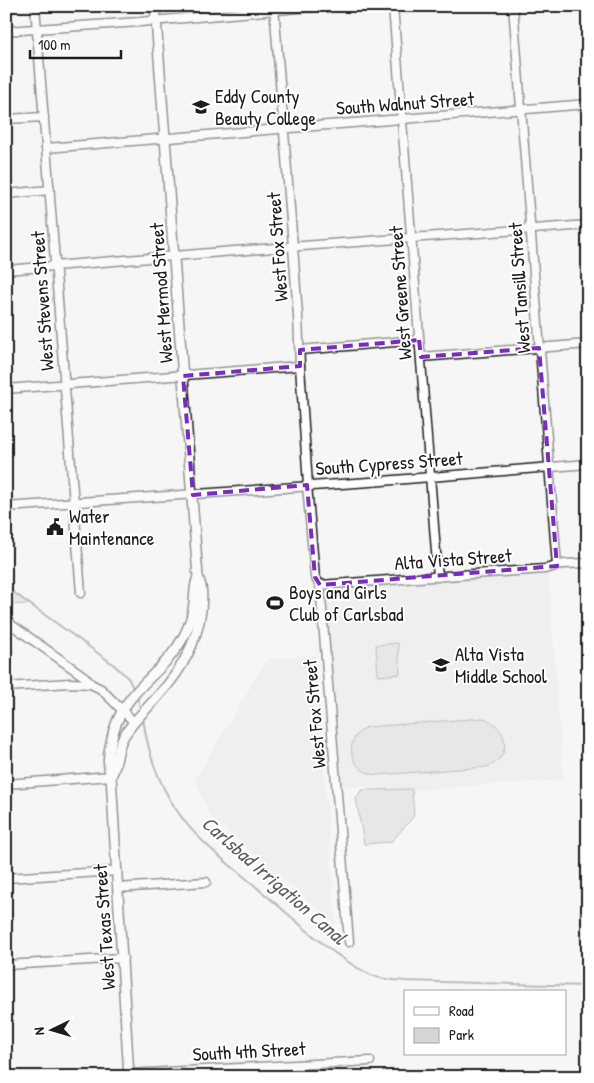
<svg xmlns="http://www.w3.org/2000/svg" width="594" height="1083" viewBox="0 0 594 1083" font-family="'Patrick Hand',sans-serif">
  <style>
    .built { fill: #e6e6e6 }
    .green { fill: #d6d6d6; stroke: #797979 }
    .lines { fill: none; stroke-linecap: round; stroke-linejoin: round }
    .stream { stroke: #727272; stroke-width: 2 }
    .minor-casing { stroke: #1c1c1c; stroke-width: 11 }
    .tertiary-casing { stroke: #1c1c1c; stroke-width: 12 }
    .minor { stroke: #fff; stroke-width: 8 }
    .tertiary { stroke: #fff; stroke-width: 9 }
    .marked { fill: none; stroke: #7b2cbf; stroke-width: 4; stroke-dasharray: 10 6; stroke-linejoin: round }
    .labels { text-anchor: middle; stroke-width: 4; stroke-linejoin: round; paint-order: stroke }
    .poi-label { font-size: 19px; fill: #1c1c1c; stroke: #fff; text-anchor: start }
    .street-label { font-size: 19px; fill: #1c1c1c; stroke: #fff }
    .water-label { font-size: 20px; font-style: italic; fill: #5d5d5d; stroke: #fff }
  </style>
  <rect width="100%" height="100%" fill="#f6f6f6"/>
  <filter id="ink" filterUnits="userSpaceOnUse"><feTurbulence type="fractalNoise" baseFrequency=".02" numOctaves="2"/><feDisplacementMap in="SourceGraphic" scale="10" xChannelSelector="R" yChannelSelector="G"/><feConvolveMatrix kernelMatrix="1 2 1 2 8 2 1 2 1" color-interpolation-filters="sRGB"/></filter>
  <g filter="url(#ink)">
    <!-- built -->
    <g class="built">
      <polygon points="548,568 563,780 417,790 336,786 320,585"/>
      <polygon points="315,655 336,925 210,816 195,780 267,659"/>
    </g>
    <!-- green -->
    <g class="green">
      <polygon points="6,587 30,604 6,605"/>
      <polygon points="398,643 400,674 378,676 376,645"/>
      <path d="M483,718C508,726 514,757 487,767L376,775C349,771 342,739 367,727Z"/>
      <polygon points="412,789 414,816 391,842 364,844 356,798 362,790"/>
    </g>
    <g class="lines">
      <!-- stream -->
      <g class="stream">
        <polyline points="6,587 113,664 128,678 134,690"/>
        <polyline points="137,696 141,711"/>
        <path d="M143,718C148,755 162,793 186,823C207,849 237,870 262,892C295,919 327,952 365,972C377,979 391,980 405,981L588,986"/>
      </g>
      <!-- minor casing -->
      <g class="minor-casing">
        <g id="minor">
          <polyline points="35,6 81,593"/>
          <polyline points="274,6 293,246 298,316 300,366 308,485"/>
          <polyline points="393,6 438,577"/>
          <polyline points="513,6 557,566"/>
          <polyline points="6,31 140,22 323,6"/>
          <polyline points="6,119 44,117"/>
          <polyline points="46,148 588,104"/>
          <polyline points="6,194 50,190"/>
          <polyline points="6,270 234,251 588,225"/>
          <polyline points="300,350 419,340"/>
          <polyline points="421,357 588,344"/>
          <polyline points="6,389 300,366"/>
          <polyline points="307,485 315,577 320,585 349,942"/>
          <polyline points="6,507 370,482 588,464"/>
          <polyline points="320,585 545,569 564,564 588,563"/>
          <polyline points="6,621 85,677 91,684 101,689 134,722"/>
          <polyline points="6,687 70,683 91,684"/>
          <polyline points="6,784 111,776"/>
          <polyline points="6,878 117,871"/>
          <polyline points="118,888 206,882"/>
          <polyline points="6,965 123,958"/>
          <polyline points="129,1074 370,1061"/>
        </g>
      </g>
      <!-- tertiary casing -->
      <g class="tertiary-casing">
        <g id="tertiary">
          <path d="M111,776C118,764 116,748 124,736C133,721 147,709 159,695C181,671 197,643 201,610C202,598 203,588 198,577L155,6"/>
          <path d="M129,1077L111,776C107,765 108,753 111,742C121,688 162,678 184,636C189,626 193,614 194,603C195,593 194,586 198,577"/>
        </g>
      </g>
      <!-- minor -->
      <use href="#minor" class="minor"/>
      <!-- tertiary -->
      <use href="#tertiary" class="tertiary"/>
    </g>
  </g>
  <!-- marked area -->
  <path d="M0 0H594V1083H0ZM419,340L421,357L539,348L557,566L320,585L315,577L307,485L193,495L183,376L300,366V350Z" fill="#f6f6f6" fill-opacity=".55" fill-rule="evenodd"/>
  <path class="marked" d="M419,340L421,357L539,348L557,566L320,585L315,577L307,485L193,495L183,376L300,366V350Z"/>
  <!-- icons -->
  <defs>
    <g id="university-bare" transform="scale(1.35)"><path d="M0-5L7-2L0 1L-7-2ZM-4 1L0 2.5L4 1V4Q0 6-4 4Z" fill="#1c1c1c" stroke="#fff" stroke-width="2.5" paint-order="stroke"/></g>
    <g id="civic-bare" transform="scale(1.35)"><path d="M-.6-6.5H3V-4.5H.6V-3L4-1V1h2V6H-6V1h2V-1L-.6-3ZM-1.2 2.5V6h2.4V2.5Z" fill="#1c1c1c" stroke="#fff" stroke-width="2.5" paint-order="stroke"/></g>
    <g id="stadium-bare" transform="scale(1.35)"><path d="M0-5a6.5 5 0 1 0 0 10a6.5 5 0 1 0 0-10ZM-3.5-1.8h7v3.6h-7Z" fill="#1c1c1c" stroke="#fff" stroke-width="2.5" paint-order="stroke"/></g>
    <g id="school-bare" transform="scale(1.35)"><path d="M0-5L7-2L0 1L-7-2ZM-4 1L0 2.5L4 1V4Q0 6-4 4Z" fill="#1c1c1c" stroke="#fff" stroke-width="2.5" paint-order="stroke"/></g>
  </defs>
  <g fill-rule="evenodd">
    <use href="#university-bare" x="201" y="107"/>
    <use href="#civic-bare" x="55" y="527"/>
    <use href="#stadium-bare" x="275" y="603"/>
    <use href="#school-bare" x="441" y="665"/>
  </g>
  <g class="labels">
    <!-- poi labels -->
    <g class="poi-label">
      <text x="215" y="103">Eddy County<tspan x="215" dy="22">Beauty College</tspan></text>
      <text x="69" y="523">Water<tspan x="69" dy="22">Maintenance</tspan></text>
      <text x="289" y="599">Boys and Girls<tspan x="289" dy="22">Club of Carlsbad</tspan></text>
      <text x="455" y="661">Alta Vista<tspan x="455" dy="22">Middle School</tspan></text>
    </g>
    <!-- street labels -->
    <g class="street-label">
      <text transform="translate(405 103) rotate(-4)" y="7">South Walnut Street</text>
      <text transform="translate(277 247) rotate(-94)" y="7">West Fox Street</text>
      <text transform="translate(519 288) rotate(-94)" y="7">West Tansill Street</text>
      <text transform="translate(161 293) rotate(-94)" y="7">West Mermod Street</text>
      <text transform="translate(400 293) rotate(-94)" y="7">West Greene Street</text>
      <text transform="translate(42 301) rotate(-94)" y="7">West Stevens Street</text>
      <text transform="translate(389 463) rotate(-4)" y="7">South Cypress Street</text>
      <text transform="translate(453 559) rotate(-4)" y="7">Alta Vista Street</text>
      <text transform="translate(314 714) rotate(-95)" y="7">West Fox Street</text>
      <text transform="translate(104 927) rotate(-94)" y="7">West Texas Street</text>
      <text transform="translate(249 1051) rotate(-3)" y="7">South 4th Street</text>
    </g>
    <!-- water labels -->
    <g class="water-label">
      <text transform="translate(274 880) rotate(41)" y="7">Carlsbad Irrigation Canal</text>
    </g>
  </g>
  <!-- margin -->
  <rect width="594" height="1083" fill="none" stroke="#fff" stroke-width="25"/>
  <rect x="12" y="12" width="569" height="1058" fill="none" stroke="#1c1c1c" stroke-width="2" filter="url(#ink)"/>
  <!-- legend -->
  <rect x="404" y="990" width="162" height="65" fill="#ffffff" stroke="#a4a4a4"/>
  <rect x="414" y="1007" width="25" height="8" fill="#ffffff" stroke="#a4a4a4"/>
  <text x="449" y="1016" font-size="15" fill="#1c1c1c">Road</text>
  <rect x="414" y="1028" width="25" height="15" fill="#d6d6d6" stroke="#a4a4a4"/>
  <text x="449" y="1040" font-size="15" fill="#1c1c1c">Park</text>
  <!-- north arrow -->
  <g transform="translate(52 1030) rotate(265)" stroke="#ffffff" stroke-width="4" paint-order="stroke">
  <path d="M0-4L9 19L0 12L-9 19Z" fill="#1c1c1c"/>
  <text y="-8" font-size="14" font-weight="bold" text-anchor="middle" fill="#1c1c1c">N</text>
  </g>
  <!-- scale -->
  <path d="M30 50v8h91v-8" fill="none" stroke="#1c1c1c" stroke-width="2.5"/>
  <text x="38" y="50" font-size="15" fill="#1c1c1c" stroke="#ffffff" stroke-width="4" paint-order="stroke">100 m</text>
</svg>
